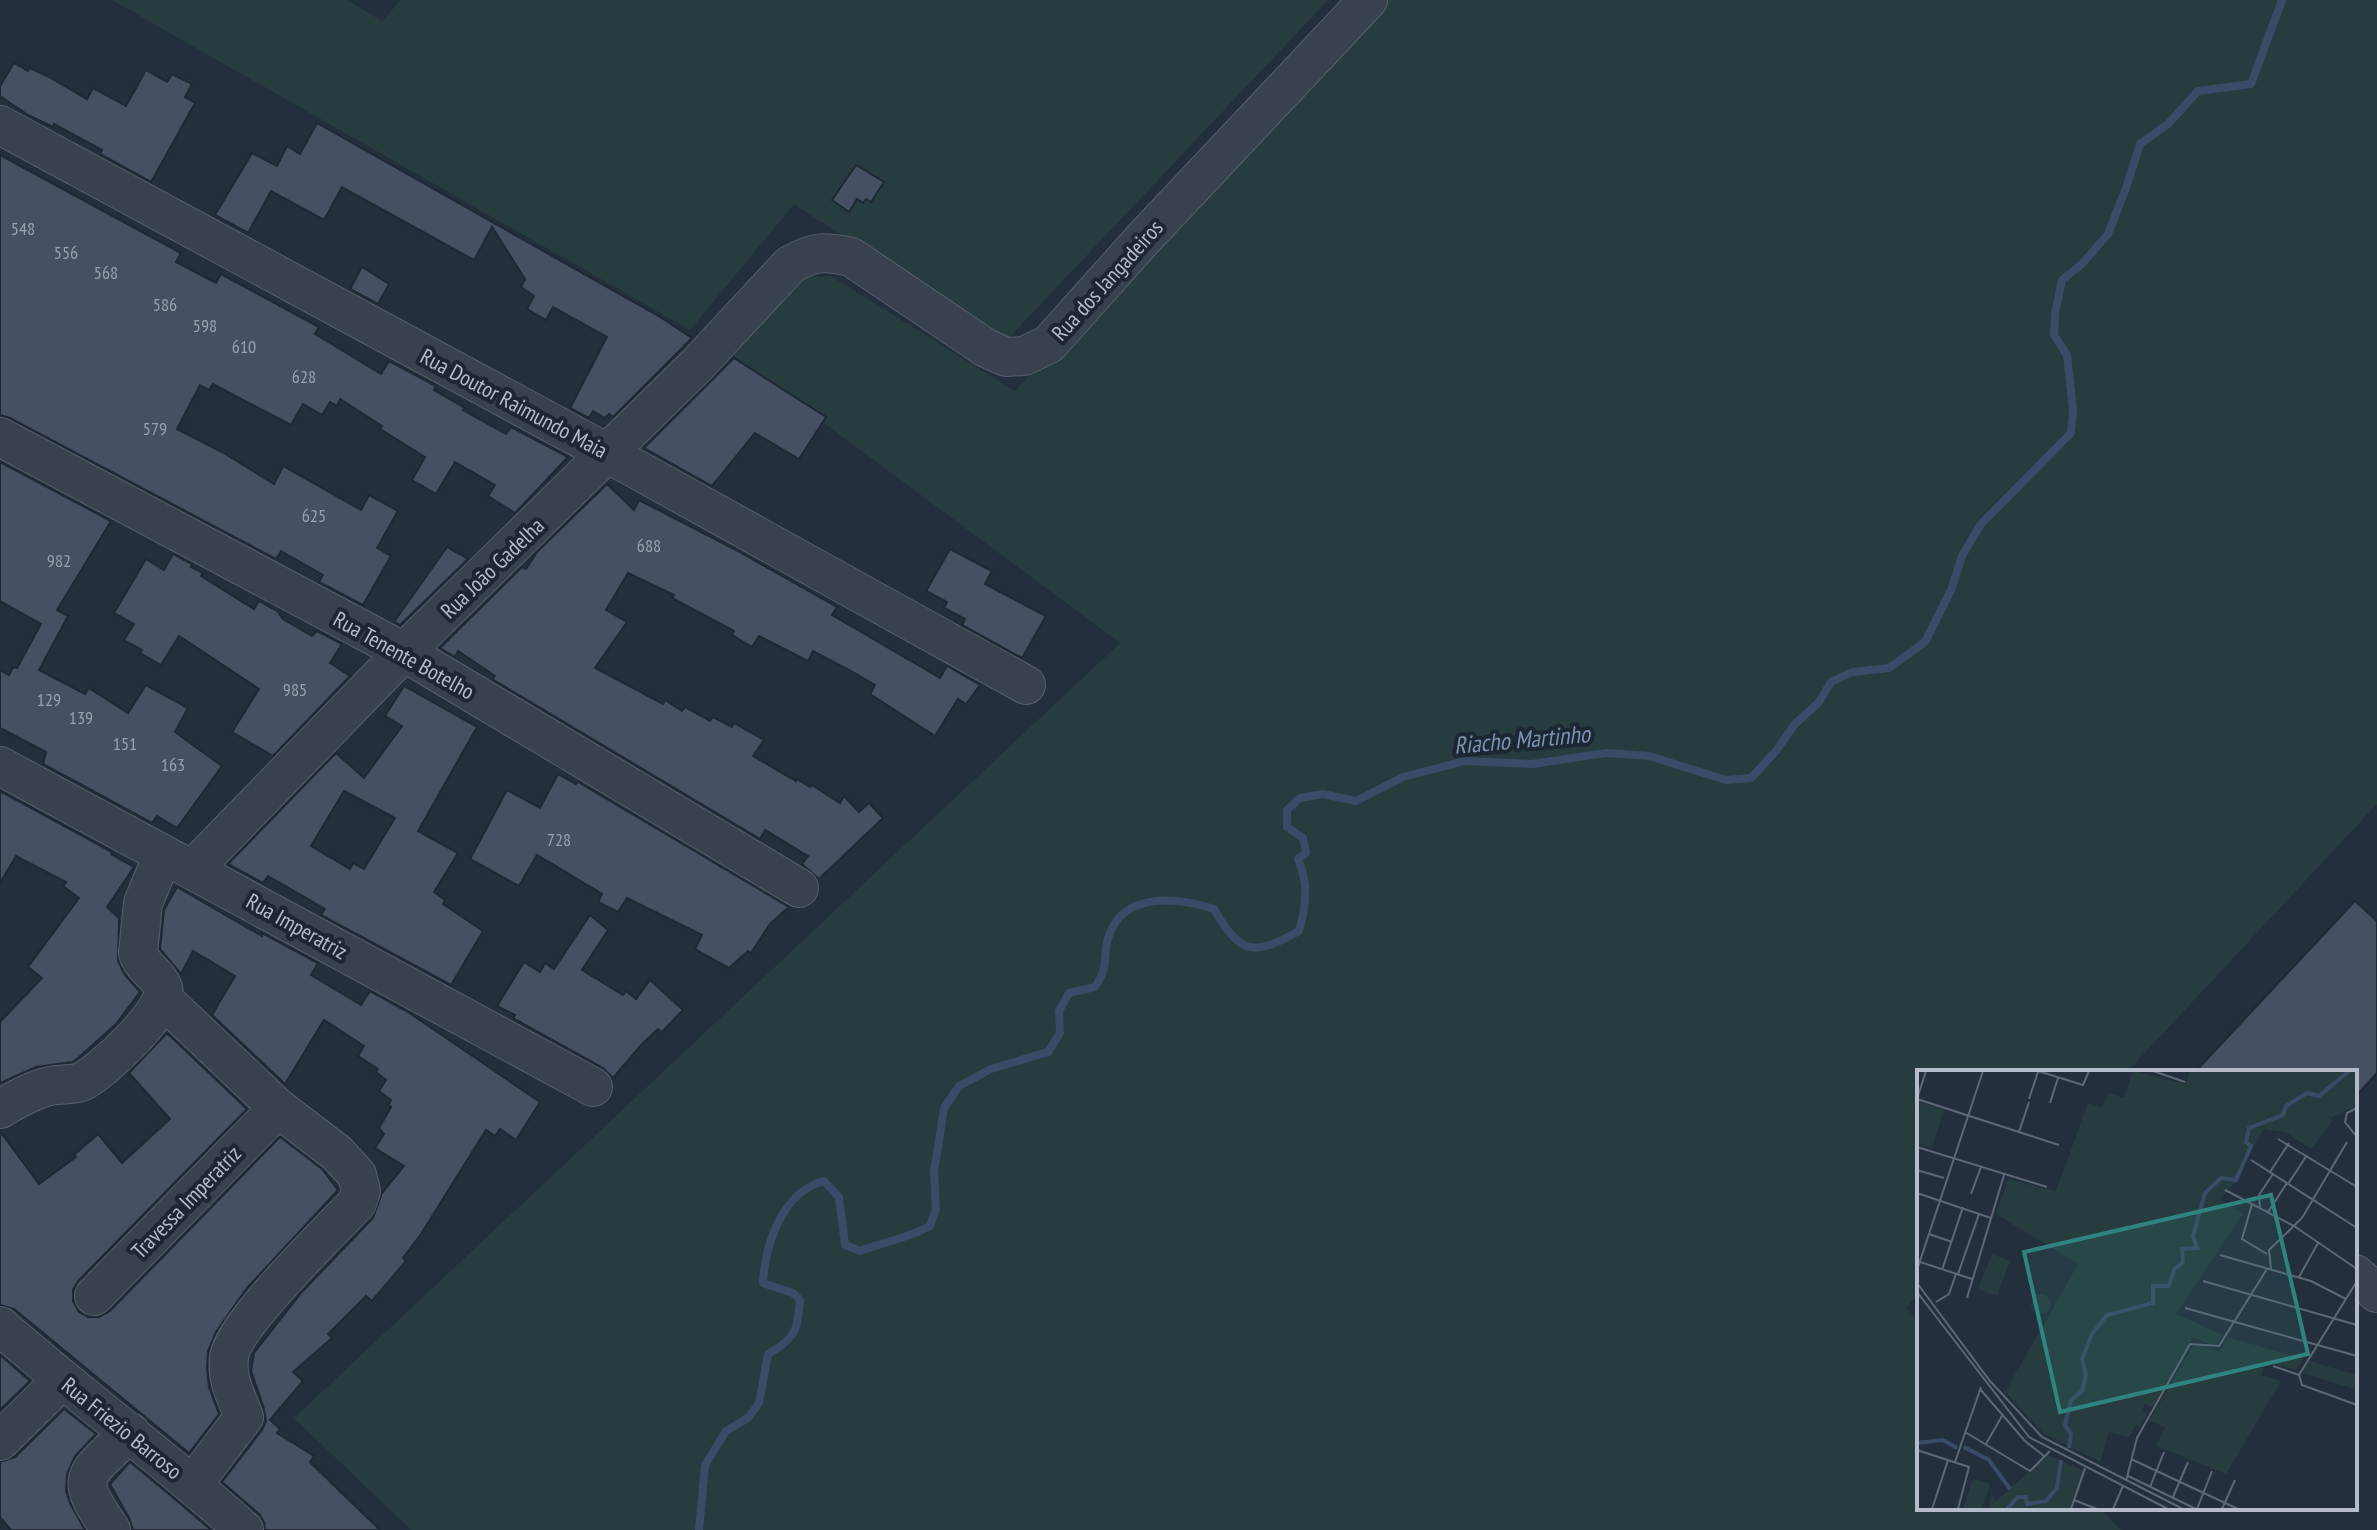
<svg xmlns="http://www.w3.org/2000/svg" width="2377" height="1530" viewBox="0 0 2377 1530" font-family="'PT Sans Narrow',sans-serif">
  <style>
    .green { fill: #263c3f }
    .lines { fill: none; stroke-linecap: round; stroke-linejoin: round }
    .stream { stroke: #394c67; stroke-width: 8 }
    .building { fill: #455162; stroke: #1f2835; stroke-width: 2; fill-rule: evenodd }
    .minor-casing { stroke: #565f6c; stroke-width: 40 }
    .minor { stroke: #38414e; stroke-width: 38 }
    .labels { text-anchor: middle; stroke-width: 8; stroke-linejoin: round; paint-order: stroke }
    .number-label { font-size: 18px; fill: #98a1af }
    .street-label { font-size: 22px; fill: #b4bcc9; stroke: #1d2633 }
    .water-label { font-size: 24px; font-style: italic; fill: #7c92b1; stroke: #1d2633 }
    .inset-river { fill: none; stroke: #394c67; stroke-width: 4 }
    .inset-road { fill: none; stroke: #5e6776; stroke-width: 2 }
    .view { fill: #308480; fill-opacity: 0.15; stroke: #308480; stroke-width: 4 }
    .inset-edge { fill: none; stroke: #b4bcc9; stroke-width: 4 }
  </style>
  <rect width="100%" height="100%" fill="#242f3e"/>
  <!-- green -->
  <g class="green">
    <polygon points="112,0 347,0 382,21 401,0 1328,0 1005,342 794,204 690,330"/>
    <polygon points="1381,0 2377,0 2377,804 2127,1072 1919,1072 1919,1294 1906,1308 1919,1321 1919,1508 2100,1508 2121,1530 411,1530 294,1418 1120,643 730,353 793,278 831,276 1015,391"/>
  </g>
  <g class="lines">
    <!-- stream -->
    <path class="stream" d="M699,1530L705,1465L726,1431L748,1418L759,1403L768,1354C795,1339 798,1330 800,1300L793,1293L763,1283C765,1245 782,1192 824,1181L839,1197L845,1245L860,1251C884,1242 908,1238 930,1226L936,1209L934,1172L944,1108L959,1086L991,1069L1048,1052L1060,1033L1059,1011L1069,993L1095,987C1111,963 1101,955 1110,933C1126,891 1180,898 1214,909C1241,956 1254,956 1299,931C1306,906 1309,883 1298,859L1306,853L1303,838L1287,827V810L1300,798L1323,794L1356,801L1403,777L1465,761L1532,764L1606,753L1649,756L1726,780L1751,778L1776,751L1794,725L1819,702L1831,682L1852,672L1889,668L1925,642L1952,588L1962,556L1981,524L2071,433L2073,410L2067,355L2054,335L2055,313L2062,280L2082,264L2108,234L2126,188L2140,144L2168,124L2198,91L2251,84L2282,0"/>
  </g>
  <!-- building -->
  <g class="building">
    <polygon points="14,63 28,71 30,68 49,77 87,99 93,88 126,106 146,70 167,82 172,74 192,84 185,97 195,103 151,182 100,154 102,150 54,124 53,127 28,115 0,96 0,86"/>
    <polygon points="317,123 660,317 692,338 613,417 609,414 605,418 593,411 589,418 570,408 607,337 553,307 546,320 527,309 534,296 521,287 525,279 492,227 474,260 342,187 324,220 271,191 248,233 215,215 252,153 277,166 287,146 300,154"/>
    <polygon points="0,155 181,253 176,262 216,283 221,274 319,327 315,334 381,374 389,361 436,386 434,390 465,408 463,410 506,434 511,427 568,457 515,513 488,496 495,485 455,462 436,494 412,480 425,457 380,429 382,426 340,399 337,406 330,402 322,415 303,404 291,425 213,384 209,390 200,385 177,429 222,452 274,484 283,466 361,510 369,495 398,511 377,548 391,556 363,605 319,582 323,575 281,551 276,559 10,418 0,415"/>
    <polygon points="856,165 884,182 871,202 866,199 863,203 857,199 849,212 832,200"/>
    <polygon points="362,267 389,284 378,304 350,289"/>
    <polygon points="734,358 826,417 799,459 755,433 712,486 644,448"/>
    <polygon points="0,462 111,521 57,610 68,616 39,670 85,694 89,688 128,713 146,685 188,708 175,732 222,766 177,828 157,816 152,823 43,764 46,752 0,728 0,670 9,675 13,667 17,668 41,624 0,601"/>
    <polygon points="607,484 634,510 639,500 736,550 837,607 832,615 940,678 947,666 980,685 966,704 958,699 935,736 870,694 875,685 853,672 813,651 808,661 759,636 752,647 732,635 734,631 672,598 674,595 628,573 606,610 627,622 595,668 663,704 665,700 682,711 685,707 710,721 713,717 732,727 734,723 764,740 753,756 796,781 797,779 810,787 812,785 840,803 844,796 859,812 869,803 883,818 819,879 802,864 808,856 765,830 760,839 492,679 495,676 458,651 455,657 440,648 522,567 526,569 537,552"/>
    <polygon points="447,547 468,559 400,625 394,622"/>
    <polygon points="950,549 992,571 985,584 1046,616 1022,658 962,625 965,619 944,608 947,602 926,591"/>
    <polygon points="173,554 192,564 191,567 203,573 201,576 254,609 259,601 277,611 283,619 312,636 317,631 342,644 330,663 350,676 273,756 232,732 259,689 179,636 161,665 140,653 142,650 124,640 134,624 114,613 146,559 164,570"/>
    <path d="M404,686L477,727L418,831L458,853L434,892L445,900L443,904L483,931L451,985L321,915L325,909L268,876L263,883L228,864L336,753L364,778L402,726L385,716ZM344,791L395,818L364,869L353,863L350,869L311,846Z"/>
    <polygon points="558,774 576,784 578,782 789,907 770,924 751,953 748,951 729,968 695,949 702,935 627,898 618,912 598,902 602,894 537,855 519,886 470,859 507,790 540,808"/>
    <polygon points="0,791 112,852 111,854 134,867 107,907 119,918 118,961 125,975 140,992 116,1024 78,1058 72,1062 36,1067 0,1083 0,1022 42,978 28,967 79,898 63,886 66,882 16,856 0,883"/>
    <polygon points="177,887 262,936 262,933 318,963 311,975 361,1005 370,991 408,1012 540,1102 516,1140 500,1129 495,1136 486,1130 421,1234 403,1258 406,1261 372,1301 366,1296 328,1334 332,1338 293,1372 303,1381 270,1420 280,1429 277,1433 314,1456 310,1462 380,1530 265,1530 264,1522 259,1514 222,1482 262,1430 266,1421 264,1409 251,1371 254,1353 301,1293 373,1218 382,1193 404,1166 375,1148 384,1134 379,1128 391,1107 388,1105 391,1100 379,1091 386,1080 376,1072 378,1069 358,1056 364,1046 324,1020 285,1084 212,1015 235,976 193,951 181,974 160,949 164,910"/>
    <polygon points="2355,901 2377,921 2377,1073 2355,1097 2355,1072 2195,1072"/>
    <polygon points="590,915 608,930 582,970 623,995 626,991 636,999 650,980 683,1010 662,1032 658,1029 642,1044 613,1078 603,1068 513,1018 515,1015 497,1006 524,962 540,972 545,963 554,969"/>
    <polygon points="167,1033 247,1109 78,1281 73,1290 73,1301 79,1312 88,1317 99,1317 110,1311 280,1137 322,1169 338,1190 247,1288 216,1332 208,1351 207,1368 209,1387 219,1414 189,1453 14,1309 0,1305 0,1131 39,1184 76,1157 74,1155 98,1134 122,1163 170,1119 129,1073"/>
    <polygon points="0,1355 30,1381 0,1410"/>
    <polygon points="64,1409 96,1434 75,1456 67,1474 66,1491 70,1503 85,1530 11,1530 0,1517 0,1462 15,1457"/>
    <polygon points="130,1462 170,1495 211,1530 133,1530 129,1518 110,1484"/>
  </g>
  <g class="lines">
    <!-- minor casing -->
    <g class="minor-casing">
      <g id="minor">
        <polyline points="0,125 609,454 1026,685"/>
        <polyline points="0,437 404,652 799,888"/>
        <polyline points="0,766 593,1087"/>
        <path d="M193,869L404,652L697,365L790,265C814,251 824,251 851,257L986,348L1006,357L1024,356L1049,344L1143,239L1368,0"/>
        <path d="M164,1000L278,1108L337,1153L357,1175L361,1191L357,1203C331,1230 232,1326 229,1358C226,1380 237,1398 244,1417L193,1484"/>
        <path d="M0,1109C15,1100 32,1090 50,1086C60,1084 72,1085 81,1082C100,1074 171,1008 163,988C159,975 142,967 138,953L143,903L163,855"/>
        <polyline points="2355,1274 2377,1293"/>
        <polyline points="94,1296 278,1108"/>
        <path d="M0,1326C80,1396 165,1459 244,1530"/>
        <polyline points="0,1441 62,1380"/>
        <path d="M111,1530C71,1473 85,1477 130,1432"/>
      </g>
    </g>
    <!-- minor -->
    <use href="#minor" class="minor"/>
  </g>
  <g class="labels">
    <!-- number labels -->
    <g class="number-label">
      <text x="23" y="235">548</text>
      <text x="66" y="259">556</text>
      <text x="106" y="279">568</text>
      <text x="165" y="311">586</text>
      <text x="205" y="332">598</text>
      <text x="244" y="353">610</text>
      <text x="304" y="383">628</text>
      <text x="155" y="435">579</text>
      <text x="314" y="522">625</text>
      <text x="649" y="552">688</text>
      <text x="59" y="567">982</text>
      <text x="295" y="696">985</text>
      <text x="49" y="706">129</text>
      <text x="81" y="724">139</text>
      <text x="125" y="750">151</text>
      <text x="173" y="771">163</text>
      <text x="559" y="846">728</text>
    </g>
    <!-- street labels -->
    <g class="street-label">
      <text transform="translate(1107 280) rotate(-48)" y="8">Rua dos Jangadeiros</text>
      <text transform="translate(514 403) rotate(28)" y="8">Rua Doutor Raimundo Maia</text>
      <text transform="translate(492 568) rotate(-44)" y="8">Rua João Gadelha</text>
      <text transform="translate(404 655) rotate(29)" y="8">Rua Tenente Botelho</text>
      <text transform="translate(297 926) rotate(29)" y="8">Rua Imperatriz</text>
      <text transform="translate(186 1202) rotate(-46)" y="8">Travessa Imperatriz</text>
      <text transform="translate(122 1428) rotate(39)" y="8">Rua Friezio Barroso</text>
    </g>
    <!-- water labels -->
    <g class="water-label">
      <text transform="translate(1522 740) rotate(-5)" y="8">Riacho Martinho</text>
    </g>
  </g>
  <!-- overview -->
  <g transform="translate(1917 1070)">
    <rect width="440" height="440" fill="#242f3e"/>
    <path d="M216,1L269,14L273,1H440V36L414,48L408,44L416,51L394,79L370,63L347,59L333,83L328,81L319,111L303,129L326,144L259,244L306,265L298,276L276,268L236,337L228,334L224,341L230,344L224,357L219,355L212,367L192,362L183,392L126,363L88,322L161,194L79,144L91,109L139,121L171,33L185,37L192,23L207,28ZM3,32L27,40L15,78L0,73ZM75,184L93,191L80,226L61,219ZM114 234a10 10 0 1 1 20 0a10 10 0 1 1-20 0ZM311,267L386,289L379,300L350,292L344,305L364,311L309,404L239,376L248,357L232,351L278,273L303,282ZM392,291L440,305V320L386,303ZM131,385L169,402L155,439H71L75,424L78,432ZM56,409L73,414L65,439H46Z" fill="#263c3f"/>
    <path class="inset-river" d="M0,373L26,370L40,378M47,377L72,390L93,419M152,378L154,364L148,355L154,330L165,321L169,305L165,289L175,264L190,245L236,233V216H252L257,200L266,192L265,179L280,178L276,166L288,123L304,108L319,110L334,76L329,72L332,58L366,45L369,36L390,23L402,26L432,1M90,439L101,427H109L110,434L129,431L140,418L144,390"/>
    <path class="inset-road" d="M121,1L166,15L172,1M236,1L268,12M0,29L142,75M0,29L9,1M112,29L121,2M133,33L141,8M440,38L430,43L428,52L440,67M102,62L112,32M361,69L440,117M0,77L130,117M334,90L440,158M0,100L27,108M353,102L372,73M371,114L390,85M308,120L377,156L440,199M0,123L74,148M54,124L64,97M335,134L325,169L350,184M343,138L342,125L356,104M351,142L370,113M12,164L35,172M303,185L394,211L429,229M3,192L55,209M354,199L352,180L385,148L430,72M0,200L66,1M25,200L46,137M41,204L62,144M382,207L401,173M286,211L440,255M440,211L382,305L385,315L440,335M0,213L73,311L125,367L266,439M0,222L112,367L251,439M50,228L87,105M19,232L32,224L39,204M268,238L440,286M356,296L382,305M63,319L108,371L127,386M48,362L113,401L133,381M69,374L85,346M0,380L52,397L41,439M214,389L321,439M38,392L64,317M211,406L279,439M209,411L220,368L273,274L302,276L350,199M233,417L247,382M256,427L271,392M157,430L180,439M15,439L31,390M154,439L168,398M196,439L206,416M280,439L295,401M305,439L318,410"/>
    <path class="view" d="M354,125L391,284L143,342L107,182Z"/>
    <rect width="440" height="440" class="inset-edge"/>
  </g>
</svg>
